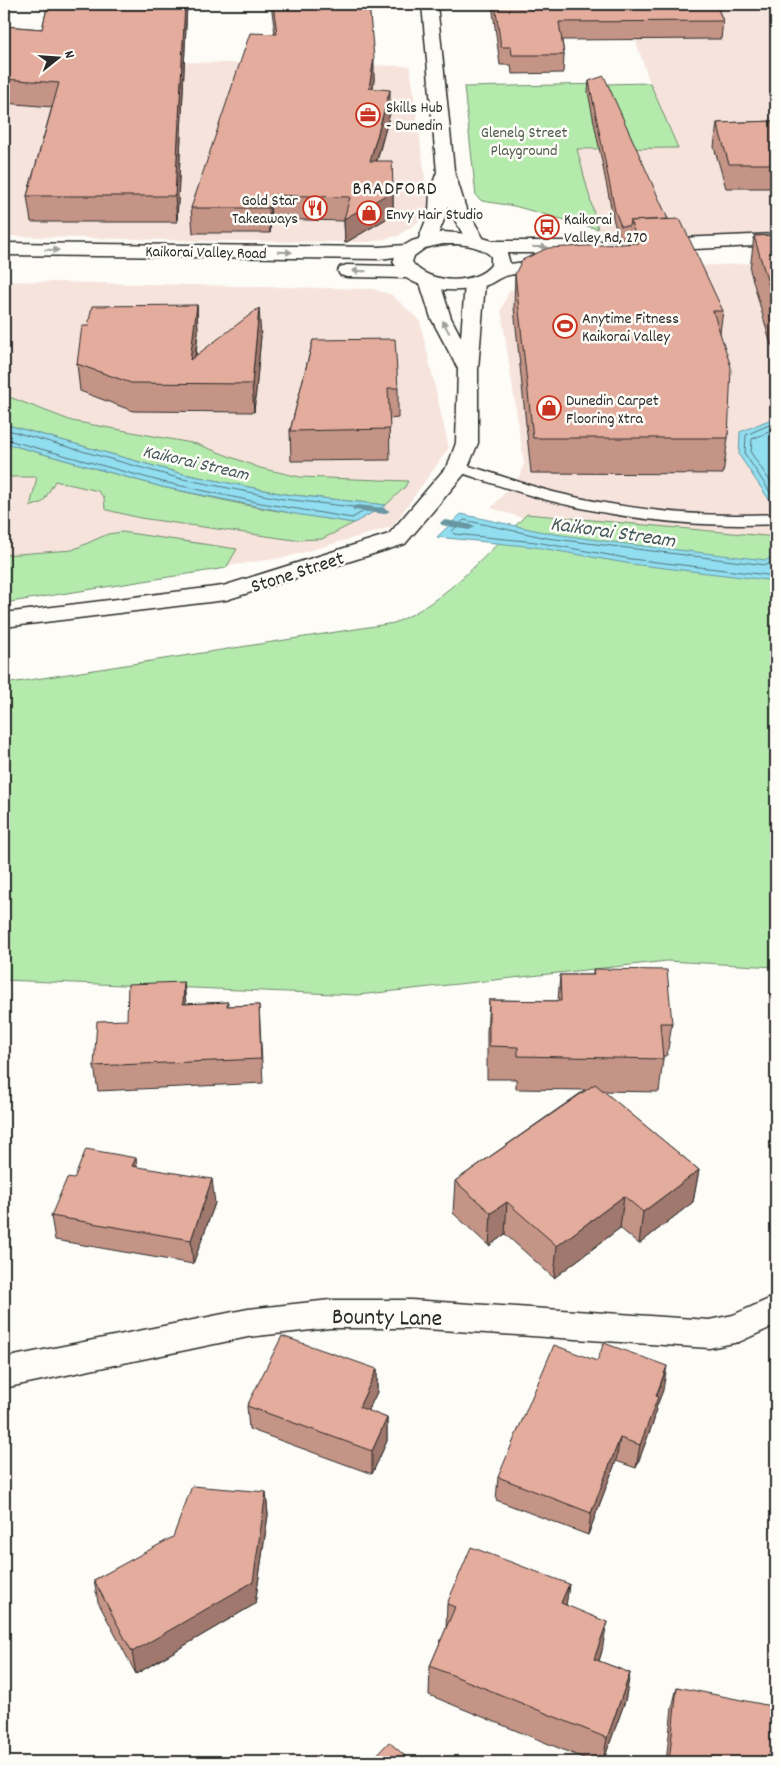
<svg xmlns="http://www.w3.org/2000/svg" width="780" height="1766" viewBox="0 0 780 1766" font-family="Dekko,sans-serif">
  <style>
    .built { fill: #f6e4dc }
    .green { fill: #b5eaad; stroke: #708a6c }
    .water { fill: #91def0; stroke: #6896a1 }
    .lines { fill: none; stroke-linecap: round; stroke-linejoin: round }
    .shore { stroke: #54737a; stroke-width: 1 }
    .stream { fill: #6896a1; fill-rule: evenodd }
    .lane-casing { stroke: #2b2b2b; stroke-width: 3 }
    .street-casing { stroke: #2b2b2b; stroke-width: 3 }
    .secondary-casing { stroke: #2b2b2b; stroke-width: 3 }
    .lane { fill: #fdfcf7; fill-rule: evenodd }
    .street { fill: #fdfcf7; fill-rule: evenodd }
    .secondary { fill: #fdfcf7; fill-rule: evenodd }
    .wall { fill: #c49486; stroke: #2b2b2b }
    .shaded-wall { fill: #a0786d; stroke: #2b2b2b }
    .building { fill: #e4ac9c; stroke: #2b2b2b }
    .oneway { fill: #9e9e9b }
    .labels { text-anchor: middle; stroke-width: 5; stroke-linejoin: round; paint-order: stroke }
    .far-poi-label { font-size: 16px; fill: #2b2b2b; stroke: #fdfcf7; text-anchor: start }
    .far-park-label { font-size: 16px; fill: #4e5b4c; stroke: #fdfcf7 }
    .far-street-label { font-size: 16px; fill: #2b2b2b; stroke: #fdfcf7 }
    .far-water-label { font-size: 18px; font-style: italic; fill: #44585c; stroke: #fdfcf7 }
    .far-quarter-label { font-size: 19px; letter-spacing: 1px; fill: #2b2b2b; stroke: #fdfcf7 }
    .street-label { font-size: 20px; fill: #2b2b2b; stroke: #fdfcf7 }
    .water-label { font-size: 21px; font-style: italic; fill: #44585c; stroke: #fdfcf7 }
    .near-street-label { font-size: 24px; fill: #2b2b2b; stroke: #fdfcf7 }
  </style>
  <rect width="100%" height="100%" fill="#fdfcf7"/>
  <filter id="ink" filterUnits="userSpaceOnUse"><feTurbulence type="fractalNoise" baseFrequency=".02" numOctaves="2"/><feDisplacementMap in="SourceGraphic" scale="10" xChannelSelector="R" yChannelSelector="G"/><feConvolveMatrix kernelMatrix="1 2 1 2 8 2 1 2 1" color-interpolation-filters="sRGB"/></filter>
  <g filter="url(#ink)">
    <!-- built -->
    <g class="built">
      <polygon points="623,4 776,4 776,236 604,241 598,229 577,149 678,147 650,83"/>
      <polygon points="4,59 410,66 429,207 419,221 398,236 369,242 210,241 4,236"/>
      <polygon points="776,262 776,594 622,550 491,508 519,477 524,464 501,310 509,291 531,280 557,273"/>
      <polygon points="4,281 373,289 392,295 420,321 449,448 392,527 287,557 4,600"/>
    </g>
    <!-- green -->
    <g class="green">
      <polygon points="650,83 678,148 577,149 598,229 514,206 482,201 476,196 464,87"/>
      <polygon points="4,395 72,421 197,444 260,468 300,477 408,481 405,487 386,505 284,494 179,473 4,424"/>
      <polygon points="4,443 162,487 260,508 354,523 322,539 294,540 140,518 107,510 105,508 104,498 98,491 55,481 43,502 30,507 37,477 4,477"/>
      <path d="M527,514L776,537V967L667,961L358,995L4,980V684L394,623C444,603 489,552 527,514Z"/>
      <polygon points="122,532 237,549 226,568 4,603 4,555 72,550 108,534"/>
    </g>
    <!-- water -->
    <g class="water">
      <polygon points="776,417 776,449 773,453 776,458 776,510 739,455 740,432"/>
      <polygon points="4,424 179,473 284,494 386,505 354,523 301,515 162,487 4,443"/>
      <polygon points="461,514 548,533 626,544 766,560 776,556 776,581 631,564 535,547 437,537"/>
    </g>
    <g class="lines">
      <!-- shore -->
      <g class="shore">
        <polyline points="776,422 746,435 745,454 776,501"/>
        <polyline points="4,429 178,478 283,499 362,508 364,511 352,518 261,503 163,482 4,439"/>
        <polyline points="776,429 752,439 751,453 776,490"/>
        <polyline points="776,561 766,565 547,538 464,520 452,531 454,534 536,542 631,559 776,576"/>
      </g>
      <!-- stream -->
      <g class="stream">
        <polygon points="358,505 384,508 390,511 384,514 354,510 352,508 354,506"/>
        <polygon points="446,520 473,525 475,527 469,530 442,525 440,523 442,521"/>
      </g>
      <!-- lane casing -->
      <g class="lane-casing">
        <path id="lane" d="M458,463C490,471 521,484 553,492C626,510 701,518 776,514V524C698,528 619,519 543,499C513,491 483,480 453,470L451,467L453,464Z"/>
      </g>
      <!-- street casing -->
      <g class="street-casing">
        <g id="street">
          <polygon points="422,4 437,4 454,170 465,206 485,241 483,245 476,247 469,245 447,206 447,212 434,245 427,247 420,245 418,241 429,212 430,191 437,172"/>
          <polygon points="430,277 437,279 440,283 451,318 461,337 465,283 468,279 475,277 482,279 485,283 478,369 478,443 466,472 405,544 226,600 4,627 4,613 223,586 389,534 448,465 456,443 458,369 431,318 420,283 423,279"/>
          <polygon points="771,1298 776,1300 776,1325 739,1342 709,1348 411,1328 330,1328 248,1337 4,1388 4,1358 248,1309 330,1300 411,1300 709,1320 733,1315"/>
        </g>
      </g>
      <!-- secondary casing -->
      <g class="secondary-casing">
        <g id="secondary">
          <path d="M443,232L469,234L493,241H612L619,243L621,247L619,251L612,253H507L510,264L555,258L562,260L564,264L562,268C543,273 523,271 505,276C498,278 492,284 484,286C459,293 429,292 406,278L347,277L340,275L338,271L340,267L347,265L396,266L393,262L395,257L379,259L4,255V243L379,247L405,245L412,241ZM443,244C460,244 478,244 491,256V265C475,286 427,284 412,262L414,256L425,248Z"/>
          <polygon points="776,234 776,245 655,251 648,249 646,245 648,241 655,239"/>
        </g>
      </g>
      <!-- lane -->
      <use href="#lane" class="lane"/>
      <!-- street -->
      <use href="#street" class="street"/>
      <!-- secondary -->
      <use href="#secondary" class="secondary"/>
    </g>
    <!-- wall -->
    <g class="wall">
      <polygon points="48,4 187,4 177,222 31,222 27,196 52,107 4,103 4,26 42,29"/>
      <polygon points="271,4 369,4 374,80 373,88 390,113 377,161 393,186 393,210 386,219 345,243 344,221 271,219 270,233 193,233 191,208 275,34"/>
      <polygon points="492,4 716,4 723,21 721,39 562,40 564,55 563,73 512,74 511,65 500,65"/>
      <polygon points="589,81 668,219 723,311 720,332 728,438 723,474 531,473 514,308 515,274 628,244 628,238 620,238 614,222 588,92"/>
      <polygon points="776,121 776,188 726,188 714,147 717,123"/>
      <polygon points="776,235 776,345 771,345 750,270 754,236"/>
      <polygon points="197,305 198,332 196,355 261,336 254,412 133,411 80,391 77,364 88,326"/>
      <polygon points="313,340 398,388 398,418 389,419 390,460 291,461 290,431"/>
      <polygon points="593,969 672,1023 667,1056 663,1056 663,1059 659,1092 603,1091 699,1170 693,1202 639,1244 620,1228 554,1278 505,1234 489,1246 453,1213 455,1181 585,1090 516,1089 516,1079 487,1079 487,1032 489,1000 558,1001 560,975 593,975"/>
      <polygon points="184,982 186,1004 228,1002 228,1006 259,1005 263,1083 98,1091 94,1066 127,1020"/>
      <polygon points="137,1167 215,1203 193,1264 55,1240 51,1216 74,1179"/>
      <polygon points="377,1369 377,1392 368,1411 387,1418 387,1441 372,1474 249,1429 247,1406"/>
      <polygon points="663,1390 656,1408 654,1420 636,1468 616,1461 588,1535 496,1500 498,1477"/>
      <polygon points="266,1492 268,1515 255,1604 136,1674 98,1602 94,1580"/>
      <polygon points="569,1584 566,1605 602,1651 599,1661 630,1673 625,1701 603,1762 593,1762 429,1695 430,1666 446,1629 447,1604"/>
      <polygon points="677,1687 776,1762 666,1762 672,1708"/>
    </g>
    <!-- shaded-wall -->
    <g class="shaded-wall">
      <polygon points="185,4 187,4 177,222 175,196"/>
      <polygon points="374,58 374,80 370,111 369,88"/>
      <polygon points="390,90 390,113 370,184 370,161"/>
      <polygon points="393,186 393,210 386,219 345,243 344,219"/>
      <polygon points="270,195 271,219 270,233 269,208"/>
      <polygon points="197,305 198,332 192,384 190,360"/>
      <polygon points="259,308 261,336 254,412 252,384"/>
      <polygon points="184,982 186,1006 183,1004"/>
      <polygon points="136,1158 139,1182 132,1166"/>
      <polygon points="699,1170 693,1202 639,1244 643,1212"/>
      <polygon points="212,1179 215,1203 193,1264 191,1240"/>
      <polygon points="624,1196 620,1228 554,1278 557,1246"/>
      <polygon points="507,1202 505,1234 489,1246 491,1213"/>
      <polygon points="7,1206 11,1227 4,1257 4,1217"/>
      <polygon points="667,1366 663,1390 656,1408 654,1420 636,1468 640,1445"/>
      <polygon points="377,1369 377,1392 359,1430 359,1407"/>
      <polygon points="387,1418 387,1441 372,1474 372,1451"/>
      <polygon points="620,1438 616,1461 588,1535 591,1513"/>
      <polygon points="266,1492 268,1515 255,1604 136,1674 132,1652"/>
      <polygon points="569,1584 565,1614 561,1603"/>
      <polygon points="607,1622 602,1651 590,1688 594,1659"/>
      <polygon points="630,1673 625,1701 603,1762 607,1738"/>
    </g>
    <!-- building -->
    <g class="building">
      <polygon points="48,4 185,4 175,196 27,196 59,83 4,79 4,26 42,29"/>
      <polygon points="273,4 369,4 374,58 369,88 390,90 370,161 392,161 393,186 386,195 344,219 350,197 270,195 269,208 191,208 250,33 277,34"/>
      <polygon points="495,4 716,4 723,21 559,22 564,55 512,55 511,47 501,47"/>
      <polygon points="604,76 668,219 630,221 629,226 621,226 615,211 589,81"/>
      <polygon points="776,121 776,164 729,164 717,123"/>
      <polygon points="680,219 723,311 713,311 731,367 728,438 533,438 515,274 522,260 548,248 639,243 630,221"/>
      <polygon points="776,235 776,310 754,236"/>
      <polygon points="197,305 190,360 259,308 252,384 131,383 77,364 82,326 88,326 92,306"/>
      <polygon points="395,339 398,388 388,388 390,429 290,431 313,340"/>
      <polygon points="593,969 667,970 672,1023 660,1023 663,1059 518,1056 518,1047 489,1046 489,1000 561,1001 560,975 594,975"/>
      <polygon points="184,982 183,1004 228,1002 227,1006 259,1005 261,1059 94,1066 97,1021 127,1020 128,984"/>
      <polygon points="595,1084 699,1170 643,1212 624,1196 557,1246 507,1202 491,1213 455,1181"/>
      <polygon points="86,1149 136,1158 132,1166 212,1179 191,1240 51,1216 67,1178 74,1179"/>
      <polygon points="4,1205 7,1206 4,1217"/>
      <polygon points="282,1336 377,1369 359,1407 387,1418 372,1451 247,1406"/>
      <polygon points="604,1343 667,1366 656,1396 658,1397 640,1445 620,1438 591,1513 498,1477 554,1345 597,1361"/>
      <polygon points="192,1486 266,1492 253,1582 132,1652 94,1580 173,1537"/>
      <polygon points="471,1547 569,1584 561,1603 607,1622 594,1659 630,1673 607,1738 430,1666 455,1607 447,1604"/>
      <polygon points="677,1687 776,1707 776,1762 669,1762"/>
      <polygon points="389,1742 412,1762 370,1762"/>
    </g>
    <!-- one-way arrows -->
    <defs><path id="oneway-solid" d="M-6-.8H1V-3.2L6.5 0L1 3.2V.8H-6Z" transform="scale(1.25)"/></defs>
    <g class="oneway">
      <use href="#oneway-solid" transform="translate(540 247)"/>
      <use href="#oneway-solid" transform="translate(52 250) rotate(1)"/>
      <use href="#oneway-solid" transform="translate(285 252) rotate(1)"/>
      <use href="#oneway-solid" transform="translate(359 271) rotate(-179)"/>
      <use href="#oneway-solid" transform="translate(446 327) rotate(-118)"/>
    </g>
  </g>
  <!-- icons -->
  <defs>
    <g id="office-ring" transform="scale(1.25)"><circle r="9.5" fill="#fdfcf7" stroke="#c8321e" stroke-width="1.5"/><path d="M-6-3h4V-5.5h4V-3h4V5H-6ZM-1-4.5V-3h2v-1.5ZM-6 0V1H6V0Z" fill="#c8321e"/></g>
    <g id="restaurant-ring" transform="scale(1.25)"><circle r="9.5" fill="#fdfcf7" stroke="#c8321e" stroke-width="1.5"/><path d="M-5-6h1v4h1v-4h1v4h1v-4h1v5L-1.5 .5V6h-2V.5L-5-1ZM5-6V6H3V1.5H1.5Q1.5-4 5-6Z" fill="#c8321e"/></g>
    <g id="shop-ring" transform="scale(1.25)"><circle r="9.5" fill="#fdfcf7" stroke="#c8321e" stroke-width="1.5"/><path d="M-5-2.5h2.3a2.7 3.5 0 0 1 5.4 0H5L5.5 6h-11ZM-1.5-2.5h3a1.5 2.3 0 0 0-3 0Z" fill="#c8321e"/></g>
    <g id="bus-ring" transform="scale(1.25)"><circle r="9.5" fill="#fdfcf7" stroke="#c8321e" stroke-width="1.5"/><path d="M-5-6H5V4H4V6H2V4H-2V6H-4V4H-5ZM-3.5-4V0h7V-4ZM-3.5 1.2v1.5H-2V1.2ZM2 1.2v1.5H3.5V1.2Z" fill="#c8321e"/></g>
    <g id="stadium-ring" transform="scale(1.25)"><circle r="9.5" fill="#fdfcf7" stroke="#c8321e" stroke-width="1.5"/><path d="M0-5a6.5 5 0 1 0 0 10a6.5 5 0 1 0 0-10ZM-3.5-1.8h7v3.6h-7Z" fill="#c8321e"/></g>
  </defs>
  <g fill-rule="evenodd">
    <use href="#office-ring" x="368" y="115"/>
    <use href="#restaurant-ring" x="315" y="208"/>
    <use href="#shop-ring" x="369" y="213"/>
    <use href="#bus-ring" x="547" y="227"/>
    <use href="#stadium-ring" x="565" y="326"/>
    <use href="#shop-ring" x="549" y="408"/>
  </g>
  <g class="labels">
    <!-- far-poi labels -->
    <g class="far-poi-label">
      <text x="386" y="112">Skills Hub<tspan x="386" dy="18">- Dunedin</tspan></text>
      <text x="298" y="205" text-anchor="end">Gold Star<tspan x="298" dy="18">Takeaways</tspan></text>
      <text x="386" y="219">Envy Hair Studio</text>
      <text x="564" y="224">Kaikorai<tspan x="564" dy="18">Valley Rd, 270</tspan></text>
      <text x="582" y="323">Anytime Fitness<tspan x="582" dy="18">Kaikorai Valley</tspan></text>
      <text x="566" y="405">Dunedin Carpet<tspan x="566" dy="18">Flooring Xtra</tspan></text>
    </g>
    <!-- far-park labels -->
    <g class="far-park-label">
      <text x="524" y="137">Glenelg Street<tspan x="524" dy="18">Playground</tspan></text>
    </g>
    <!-- far-street labels -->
    <g class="far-street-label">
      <text transform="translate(206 251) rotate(1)" y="6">Kaikorai Valley Road</text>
    </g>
    <!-- far-water labels -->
    <g class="far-water-label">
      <text transform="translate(196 462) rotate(13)" y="6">Kaikorai Stream</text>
    </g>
    <!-- far-quarter labels -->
    <g class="far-quarter-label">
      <text x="395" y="194">BRADFORD</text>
    </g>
    <!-- street labels -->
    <g class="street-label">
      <text transform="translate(297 571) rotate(-18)" y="7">Stone Street</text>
    </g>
    <!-- water labels -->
    <g class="water-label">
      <text transform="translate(613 531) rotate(8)" y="7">Kaikorai Stream</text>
    </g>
    <!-- near-street labels -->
    <g class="near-street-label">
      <text transform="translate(387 1316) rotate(1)" y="8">Bounty Lane</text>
    </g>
  </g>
  <!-- margin -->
  <rect width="780" height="1766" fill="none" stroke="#fdfcf7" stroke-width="20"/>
  <rect x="10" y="10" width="760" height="1746" fill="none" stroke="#2b2b2b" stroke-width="2" filter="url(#ink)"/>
  <!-- north arrow -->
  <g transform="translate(58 58) rotate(73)" stroke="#fdfcf7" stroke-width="4" paint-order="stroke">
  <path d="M0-4L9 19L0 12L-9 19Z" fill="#2b2b2b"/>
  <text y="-8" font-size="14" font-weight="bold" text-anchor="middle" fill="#2b2b2b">N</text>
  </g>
</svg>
